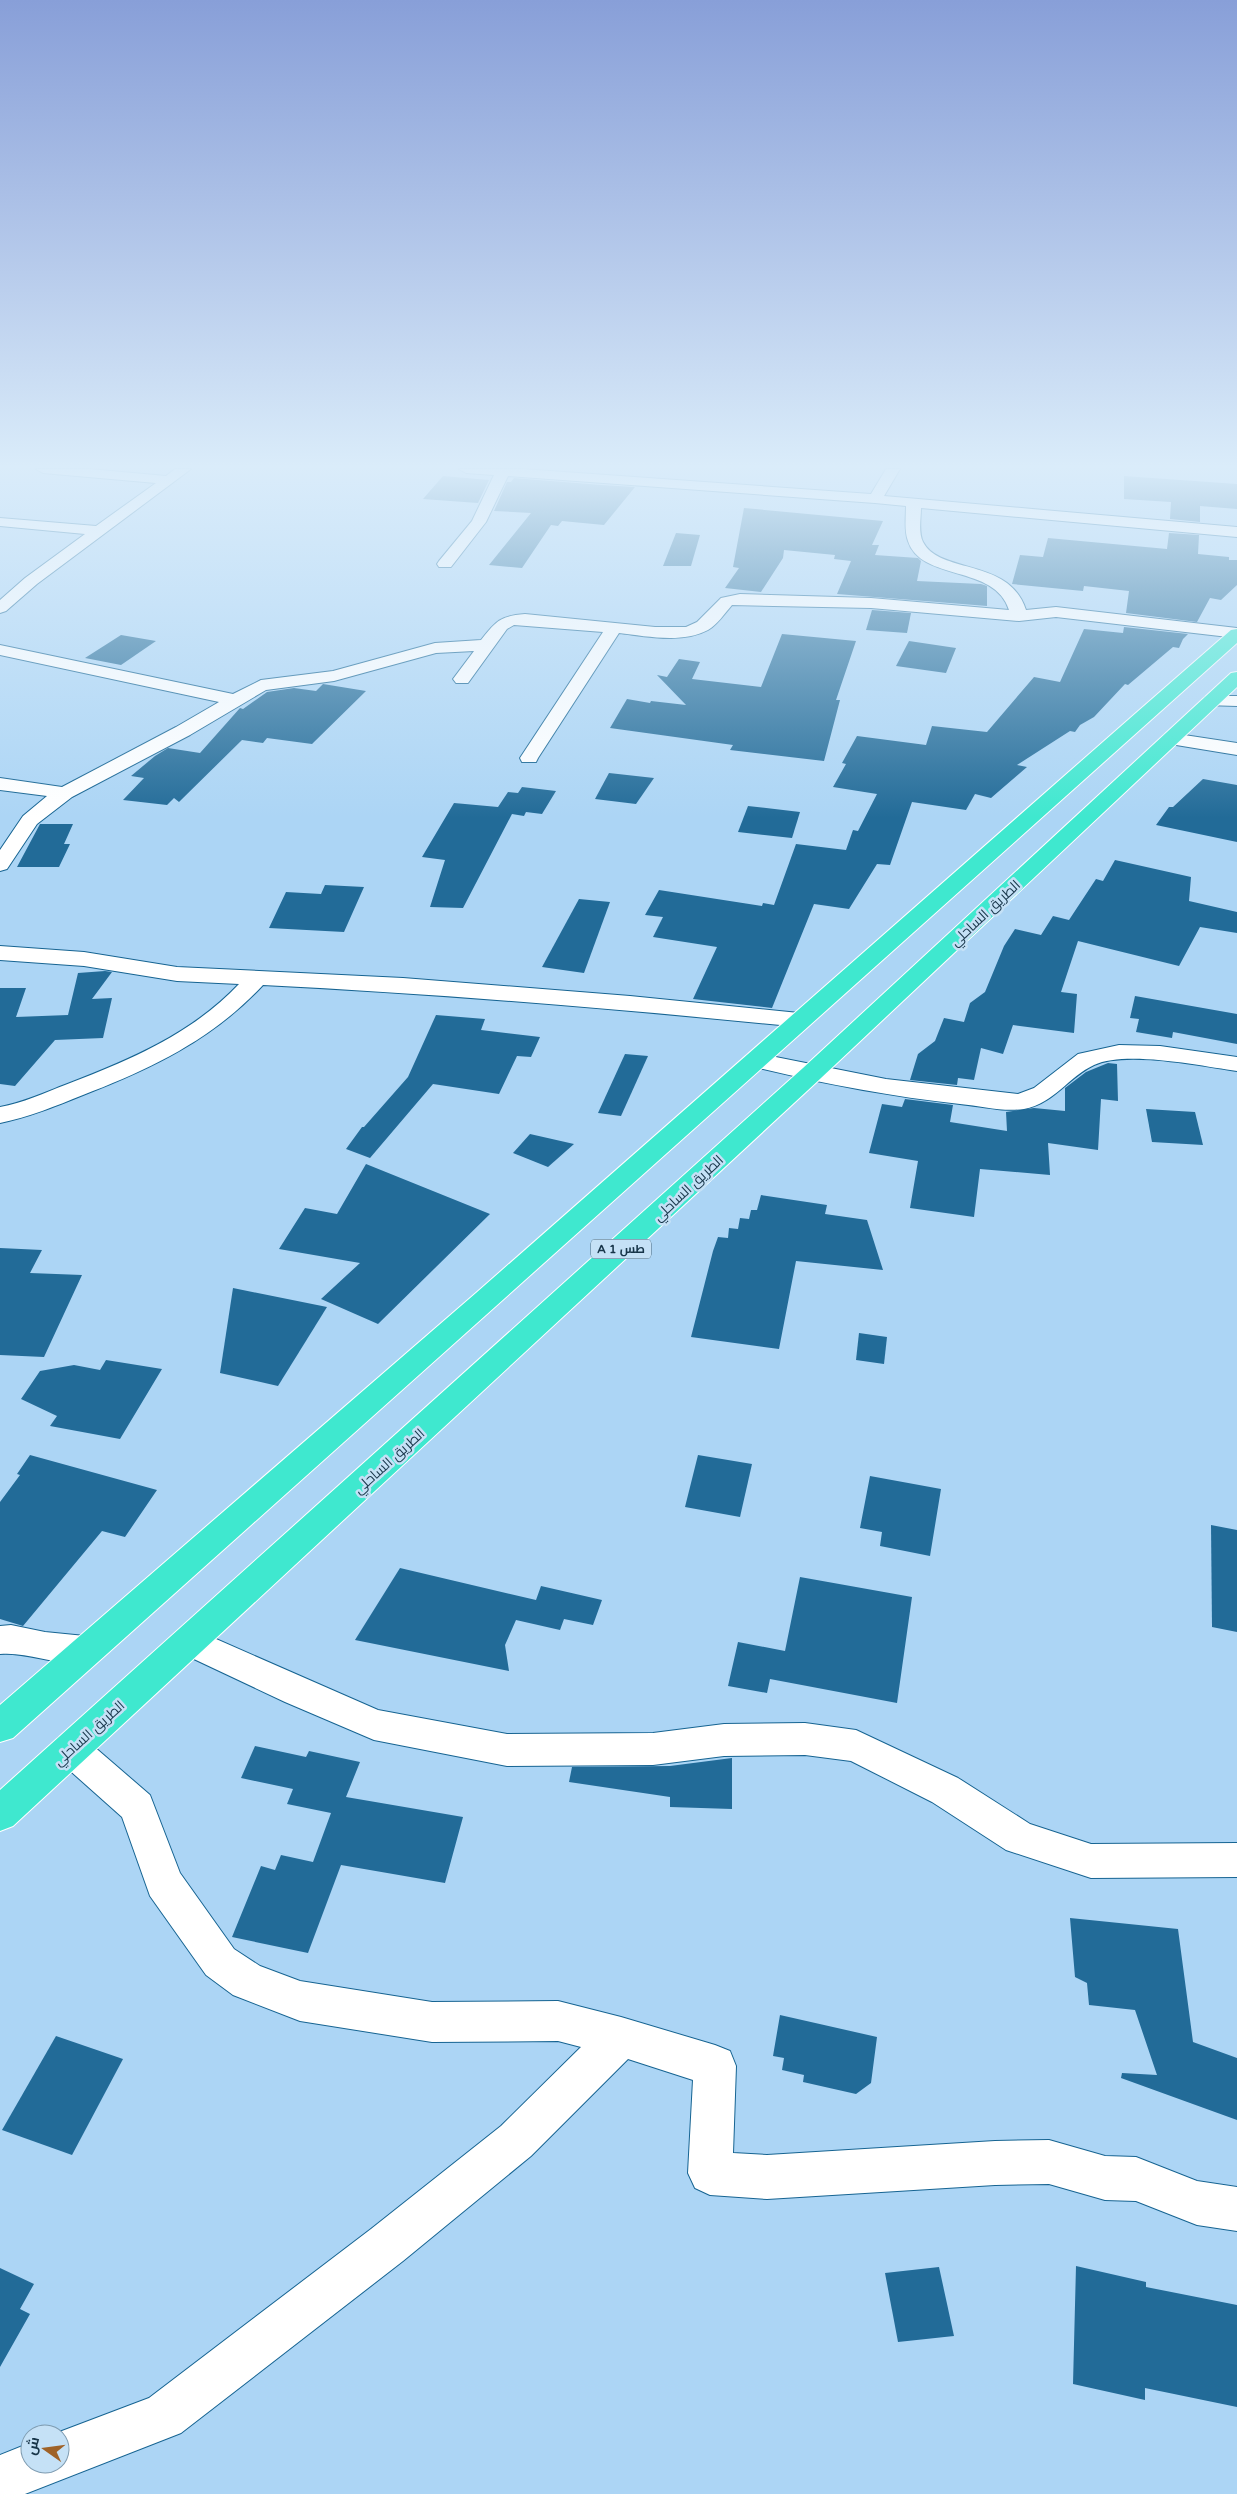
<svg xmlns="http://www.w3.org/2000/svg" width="1237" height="2494" viewBox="0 0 1237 2494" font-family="'Varela Round',Cairo,sans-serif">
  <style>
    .building { fill: #226b98 }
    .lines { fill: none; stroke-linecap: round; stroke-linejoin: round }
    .minor-casing { stroke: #166492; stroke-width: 2 }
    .highway-casing { stroke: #fff; stroke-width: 2 }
    .minor { fill: #fff; fill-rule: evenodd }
    .highway { fill: #3fe8cf; fill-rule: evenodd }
    .labels { text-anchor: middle; stroke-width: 5; stroke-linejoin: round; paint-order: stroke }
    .shield { fill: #c5e1f6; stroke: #4b697d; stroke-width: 1 }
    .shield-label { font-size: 12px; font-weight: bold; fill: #173549 }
    .street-label { font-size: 14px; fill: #173549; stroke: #c5e1f6 }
  </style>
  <rect width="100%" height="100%" fill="#acd5f5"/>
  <!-- building -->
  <g class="building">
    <polygon points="443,476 489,480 478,503 423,499"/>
    <polygon points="1124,476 1237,484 1237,509 1200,506 1200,522 1170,519 1171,502 1124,499"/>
    <polygon points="514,478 601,485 635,487 604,525 562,521 558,526 551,525 522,568 489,565 531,513 494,511 507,482 511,482"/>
    <polygon points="744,508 883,521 872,545 879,545 875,555 918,558 921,561 917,581 981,584 987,586 987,606 837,594 851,561 834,559 835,555 784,550 783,558 761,592 725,588 739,568 733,567"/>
    <polygon points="676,533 700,535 691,566 663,566"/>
    <polygon points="1169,533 1199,535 1198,554 1229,557 1229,560 1237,560 1237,585 1221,600 1210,598 1197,622 1126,613 1129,591 1084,586 1083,591 1012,584 1020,555 1043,557 1048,538 1167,549"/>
    <polygon points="872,610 911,613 907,633 866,630"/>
    <polygon points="1124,627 1188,634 1183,639 1179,648 1173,647 1128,685 1125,684 1094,717 1080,725 1075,732 1070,731 1017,765 1027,767 991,798 975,794 966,810 912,802 890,865 877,864 849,909 814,904 772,1008 693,999 717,947 653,937 663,917 645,915 659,890 762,906 763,903 774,905 796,844 846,850 853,830 858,831 877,794 833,787 846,764 842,763 857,736 926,745 932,726 987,732 1034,677 1060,682 1084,629 1123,633"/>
    <polygon points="782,634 856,641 836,700 840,700 824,761 730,750 733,745 610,728 627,699 650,703 651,701 686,705 657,675 667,677 679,659 700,662 692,679 761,687"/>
    <polygon points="121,635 156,641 121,665 85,658"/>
    <polygon points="909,641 956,648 946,673 896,666"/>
    <polygon points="323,684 366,691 312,744 267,738 263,743 242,740 179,802 174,798 167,805 123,800 144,778 131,776 155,756 168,748 200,753 240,708 243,709 267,692 294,688 316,691"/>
    <polygon points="609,773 654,778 636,804 595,799"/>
    <polygon points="1203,779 1237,785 1237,842 1156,825 1169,807 1173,807"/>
    <polygon points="522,787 556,791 542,814 526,812 524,816 512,814 463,908 430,907 445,860 422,857 454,803 498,807 508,792 518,793"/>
    <polygon points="748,806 800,812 792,838 738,832"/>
    <polygon points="40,824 73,824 64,844 70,844 59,867 17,867"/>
    <polygon points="1115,860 1191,877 1189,901 1237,912 1237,933 1200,927 1179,966 1078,941 1061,992 1077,994 1074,1033 1013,1025 1003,1054 981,1048 974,1080 958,1078 957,1085 910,1080 918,1054 935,1041 944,1018 964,1022 970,1003 985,992 1004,946 1015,929 1041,935 1053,916 1069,920 1096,879 1103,881"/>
    <polygon points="325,885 364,887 344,932 269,928 286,892 321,894"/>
    <polygon points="579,899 610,902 584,973 542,967"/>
    <polygon points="105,971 112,972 92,999 112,998 103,1038 55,1040 15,1086 0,1084 0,988 26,988 16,1017 68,1015 78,973"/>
    <polygon points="1135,996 1237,1014 1237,1044 1173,1032 1172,1038 1136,1032 1139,1019 1130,1018"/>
    <polygon points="436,1015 485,1019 481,1030 540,1037 531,1057 517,1056 499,1094 433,1084 370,1158 346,1149 362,1127 364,1127 408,1077"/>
    <polygon points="625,1054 648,1056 621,1116 598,1113"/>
    <polygon points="1108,1063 1117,1064 1118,1101 1101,1099 1098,1150 1048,1143 1050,1175 980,1169 974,1217 910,1208 918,1161 869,1153 882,1104 902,1107 905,1099 953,1105 950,1122 1007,1131 1006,1112 1034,1108 1065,1111 1065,1088 1086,1072"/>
    <polygon points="1146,1109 1195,1112 1203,1145 1152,1142"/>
    <polygon points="530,1134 574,1144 548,1167 513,1153"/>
    <polygon points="366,1164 490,1214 378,1324 321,1299 360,1263 279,1249 305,1208 337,1214"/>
    <polygon points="761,1195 827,1205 825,1214 867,1220 883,1270 796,1261 779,1349 691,1337 713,1251 718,1237 728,1238 729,1228 738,1229 740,1218 749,1219 751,1210 757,1210"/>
    <polygon points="0,1248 42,1250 30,1273 82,1275 44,1357 0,1355"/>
    <polygon points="233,1288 327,1307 278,1386 220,1373"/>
    <polygon points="859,1333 887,1337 884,1364 856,1360"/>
    <polygon points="106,1360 162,1369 120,1439 50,1426 57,1416 21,1399 40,1371 74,1365 100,1370"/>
    <polygon points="30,1455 157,1490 125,1537 102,1531 23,1626 0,1619 0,1502 20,1475 17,1474"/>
    <polygon points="698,1455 752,1464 740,1517 685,1507"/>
    <polygon points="870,1476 941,1489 930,1556 880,1546 882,1532 860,1528"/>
    <polygon points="1211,1525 1237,1530 1237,1632 1212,1627"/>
    <polygon points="400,1568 536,1600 541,1586 602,1600 593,1625 564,1619 560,1630 516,1620 505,1645 509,1671 355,1640"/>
    <polygon points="800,1577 912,1597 897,1703 770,1679 767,1693 728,1686 738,1642 785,1651"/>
    <polygon points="255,1746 306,1757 309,1751 360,1762 346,1797 463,1817 445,1883 341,1865 308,1953 232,1937 261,1866 275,1870 281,1855 313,1862 331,1813 287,1804 293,1789 241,1778"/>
    <polygon points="732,1758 732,1809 670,1807 670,1797 569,1782 572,1767 670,1766"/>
    <polygon points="1070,1918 1178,1929 1193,2042 1237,2058 1237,2120 1121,2078 1122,2073 1157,2075 1135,2010 1089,2005 1087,1983 1075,1977"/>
    <polygon points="780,2015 877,2037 871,2083 856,2094 803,2082 804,2075 782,2070 784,2058 773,2056"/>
    <polygon points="56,2036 123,2059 72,2155 2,2130"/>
    <polygon points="1076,2266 1146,2282 1146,2287 1237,2305 1237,2407 1145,2388 1145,2400 1073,2384"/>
    <polygon points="939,2267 954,2336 898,2342 885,2273"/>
    <polygon points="0,2268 34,2284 20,2309 30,2314 0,2367"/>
  </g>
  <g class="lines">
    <!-- minor casing -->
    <g class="minor-casing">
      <g id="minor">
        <polygon points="36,469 89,469 166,476 175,469 191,469 37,584 6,611 0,613 0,600 25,578 85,534 0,526 0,518 96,526 156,483 43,473"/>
        <path d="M459,469H522L871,494L886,469H900L884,496L1237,527V537L921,508C921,518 918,532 923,542C940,575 1009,557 1026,610L1056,607L1237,628V638L1056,617L1019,621L871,608L732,605C725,613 717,625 708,630C682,644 646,636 619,633L538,758L536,762H522L520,758L603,632L514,625L507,629L468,683H456L453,679L474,651L436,653L334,681L266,690L190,735L72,797L37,824L7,869L0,871V850L23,816L47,796L0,790V778L62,787L176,727L219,702L0,655V645L233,694L261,680L333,671L435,643L481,640C496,621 500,616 525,614L655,627H686L697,622L721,598L740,594L871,598L1009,610C995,564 921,582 908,541C904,530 906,518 906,506L875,503L508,476L486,522L451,567H439L437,564L439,561L472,521L494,475L466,473Z"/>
        <polygon points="1211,696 1237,696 1237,706 1205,705 1202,701 1205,697"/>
        <polygon points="1171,733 1237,743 1237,755 1164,743 1162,739 1164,735"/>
        <path d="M0,946L84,952L177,967L403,978L630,996L799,1013L807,1015L811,1020L807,1025L799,1027C621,1009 442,994 263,985C213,1039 151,1069 83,1095C56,1106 29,1117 0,1123V1107C23,1103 44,1093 65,1085C128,1061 192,1034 239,984L177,981L84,966L0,960Z"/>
        <path d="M1119,1045L1160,1046L1237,1057V1071C1201,1066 1126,1050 1094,1065C1068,1077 1055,1103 1024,1109C1003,1112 981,1106 960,1104C888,1096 818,1083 747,1065L744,1060L747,1055L756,1053L886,1079L1018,1094L1034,1088L1078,1054Z"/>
        <path d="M11,1625L45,1632L85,1636L97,1640L102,1650L97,1660C65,1671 32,1651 0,1654V1626Z"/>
        <polygon points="191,1628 378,1710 507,1734 653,1733 724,1724 805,1723 856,1730 958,1778 1030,1824 1091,1844 1237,1843 1237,1877 1091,1878 1006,1850 932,1802 851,1761 805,1755 724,1756 653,1765 507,1766 374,1740 285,1702 179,1652 174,1642 179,1632"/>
        <polygon points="71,1733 84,1738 150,1795 180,1873 234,1949 260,1966 300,1981 432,2002 558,2001 621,2017 715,2045 730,2051 736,2066 733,2153 767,2155 995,2141 1049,2140 1105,2156 1136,2157 1197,2181 1237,2187 1237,2231 1197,2225 1136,2201 1105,2200 1049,2184 995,2185 767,2199 710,2195 695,2188 688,2173 693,2080 628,2059 531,2156 403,2261 181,2433 25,2494 0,2494 0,2455 30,2443 30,2464 60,2464 60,2434 54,2434 149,2398 371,2229 501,2126 581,2047 558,2041 432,2042 300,2021 233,1995 206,1975 150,1896 122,1817 58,1760 53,1749 58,1738"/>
      </g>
    </g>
    <!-- highway casing -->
    <g class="highway-casing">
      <g id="highway">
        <polygon points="1237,629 1237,643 13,1738 0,1742 0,1705 476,1293 1136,713 1231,630"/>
        <polygon points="1237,672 1237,687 821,1078 13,1826 0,1831 0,1790 803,1068 1231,673"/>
      </g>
    </g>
    <!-- minor -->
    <use href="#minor" class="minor"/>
    <!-- highway -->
    <use href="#highway" class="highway"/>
  </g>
  <!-- sky -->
  <linearGradient id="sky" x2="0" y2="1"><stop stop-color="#889fd8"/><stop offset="0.57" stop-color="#daecfa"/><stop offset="1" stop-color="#daecfa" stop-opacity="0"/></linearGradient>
  <rect width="1237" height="818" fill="url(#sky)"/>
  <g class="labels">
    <!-- shield labels -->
    <rect class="shield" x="591" y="1239.5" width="60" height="19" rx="4"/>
    <g class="shield-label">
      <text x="621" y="1253">A 1 طس</text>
    </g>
    <!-- street labels -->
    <g class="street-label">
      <text transform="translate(985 913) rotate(-43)" y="5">الطريق الساحلي</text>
      <text transform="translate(688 1188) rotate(-43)" y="5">الطريق الساحلي</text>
      <text transform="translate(389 1461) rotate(-42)" y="5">الطريق الساحلي</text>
      <text transform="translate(89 1733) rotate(-42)" y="5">الطريق الساحلي</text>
    </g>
  </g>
  <!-- north arrow -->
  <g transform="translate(45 2449) rotate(284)"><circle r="24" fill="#c5e1f6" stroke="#7f9cb1"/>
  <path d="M0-4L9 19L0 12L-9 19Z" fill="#9f6227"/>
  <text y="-8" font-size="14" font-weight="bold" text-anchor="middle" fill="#173549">ش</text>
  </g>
</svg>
